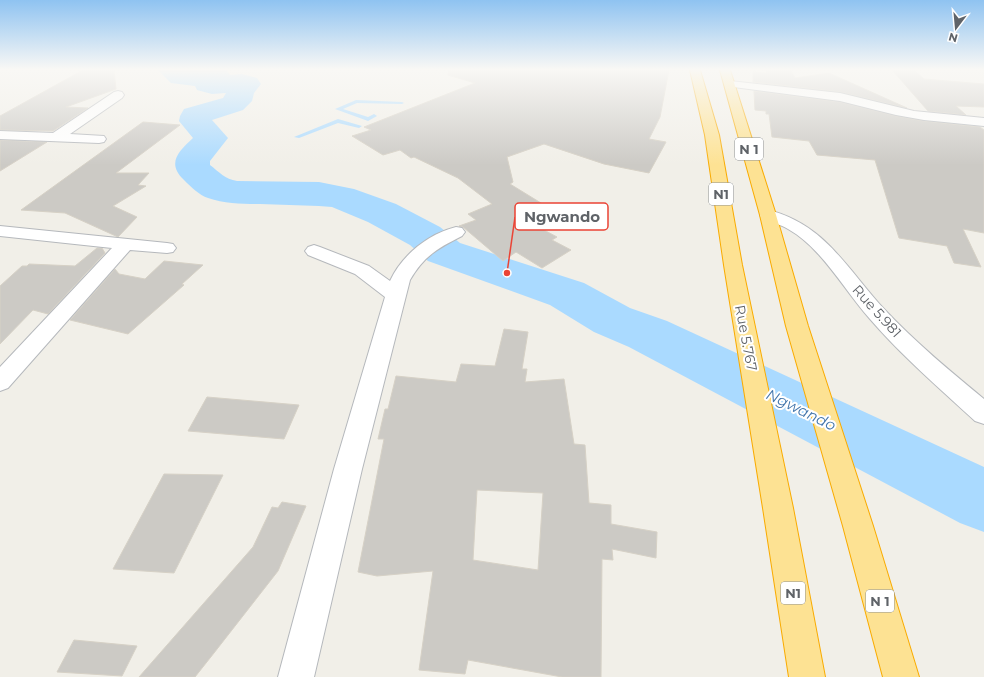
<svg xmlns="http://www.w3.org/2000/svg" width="984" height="677" viewBox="0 0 984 677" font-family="Montserrat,sans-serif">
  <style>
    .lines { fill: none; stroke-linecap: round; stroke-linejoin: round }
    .stream { fill: #aadaff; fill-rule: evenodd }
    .river { fill: #aadaff; fill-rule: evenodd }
    .building { fill: #cccac5; stroke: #d6d1c6; fill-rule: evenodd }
    .minor-casing { stroke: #b5b8bc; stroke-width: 2 }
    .highway-casing { stroke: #f9ab00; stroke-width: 2 }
    .minor { fill: #fff; fill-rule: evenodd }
    .highway { fill: #fde293; fill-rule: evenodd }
    .labels { text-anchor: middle; stroke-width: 4; stroke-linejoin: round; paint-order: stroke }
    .shield { fill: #fff; stroke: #8f9295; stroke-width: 1 }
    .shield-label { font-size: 13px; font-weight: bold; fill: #5f6368 }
    .street-label { font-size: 14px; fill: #5f6368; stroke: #fff }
    .water-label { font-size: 15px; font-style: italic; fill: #4174aa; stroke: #fff }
    .leader { fill: none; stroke: #ea4335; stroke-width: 1.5 }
    .callout-dot { fill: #ea4335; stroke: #fff; stroke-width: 1.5 }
    .callout { fill: #fff; stroke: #ea4335; stroke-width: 1.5 }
    .callout-label { font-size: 15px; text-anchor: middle; font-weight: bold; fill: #5f6368 }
  </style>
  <rect width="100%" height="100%" fill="#f1efe8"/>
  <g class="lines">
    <!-- stream -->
    <g class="stream">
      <polygon points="356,100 402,102 404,103 402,104 357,103 343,109 368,117 374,114 377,116 368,121 335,109"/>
      <polygon points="338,119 362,126 359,128 338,123 299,138 294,137"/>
    </g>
    <!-- river -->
    <path class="river" d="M158,70H226L230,75L242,74L257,78L261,84L254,93L252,101L243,110L212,120L228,138L210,161V165C219,172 225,179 237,181L319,182L354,189L396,204L440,227L460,243L584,283L630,308L667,321L984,467V532L960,523L629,347L594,332L550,305L428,261L410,245L368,222L332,207L319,206C299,205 280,205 260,204C243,204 225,204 208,198C199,195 191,187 184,180C166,163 179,151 193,138L179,121L180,116L184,109L223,98L226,93L212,94L197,90L195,86L171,83Z"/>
  </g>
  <!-- building -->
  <g class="building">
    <polygon points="83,70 114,70 116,89 66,107 88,108 53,131 0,130 0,116"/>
    <polygon points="449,70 669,70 660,117 649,139 666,142 649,173 604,164 544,144 507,157 513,182 510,184 554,211 529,222 557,237 552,240 571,250 542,268 516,252 503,261 463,227 459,226 476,220 468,214 492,204 458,178 414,157 411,158 400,150 383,155 352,136 371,130 364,127 475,83 448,75"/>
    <polygon points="766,70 791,70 795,78 829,73 907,108 840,92 753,82 753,72 767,73"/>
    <polygon points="894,70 914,70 924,79 984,84 984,107 956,106 966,115 928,111 893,71"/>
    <polygon points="754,91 840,102 896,116 924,121 980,127 984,130 984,233 963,229 981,267 954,263 947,246 899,238 875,160 817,155 809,141 772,137 769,114 766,114 766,111 755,110"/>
    <polygon points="143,122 180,125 116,173 149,173 138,185 146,186 113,206 137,217 118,237 65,213 21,210"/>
    <polygon points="0,140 47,142 0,171"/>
    <polygon points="97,248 102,248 105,253 48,314 33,310 0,344 0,286 22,266 27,266 29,264 75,266"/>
    <polygon points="164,261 203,265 182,284 184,285 128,334 70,320 115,269 119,274 145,279"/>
    <path d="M504,329L528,332L522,369H527L525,382L564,379L574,444L585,445L589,503L611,505V524L657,532L656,558L612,549L613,560L602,559L601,677H562L468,660L465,674L419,670L433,571L377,576L358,572L384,439H378L385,409H388L396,376L456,382L461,364L495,366ZM477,490L543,493L538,570L473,560Z"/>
    <polygon points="207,397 299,405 284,439 188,431"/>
    <polygon points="164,474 223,475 174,573 113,569"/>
    <polygon points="282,502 306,506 278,571 214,653 195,677 139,677 253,547 272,507 278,508"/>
    <polygon points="74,640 137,646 122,676 57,672"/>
  </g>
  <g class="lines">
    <!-- minor casing -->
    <g class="minor-casing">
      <g id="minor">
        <polygon points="730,81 840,93 914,111 984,118 984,126 924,120 896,115 840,101 726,86 724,84 726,82"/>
        <polygon points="118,91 122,92 124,95 122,98 70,134 104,136 106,139 104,142 99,143 0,139 0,131 53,133 114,92"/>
        <path d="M768,210C825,224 847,269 884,309C915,342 950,371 984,399V424L975,421C939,388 902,356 870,319C844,290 822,248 788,229C780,224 770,222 762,219L760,215L762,211Z"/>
        <polygon points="0,226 167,243 173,244 176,248 173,252 167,253 130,250 8,388 0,391 0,367 112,248 0,236"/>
        <path d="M456,227L462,228L465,232L462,236C438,248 424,256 410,280L362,469L314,677H278L334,469L385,297L355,274L308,255L305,251L308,247L314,245L320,247L369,266L390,281C402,255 428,234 456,227Z"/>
      </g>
    </g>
    <!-- highway casing -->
    <g class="highway-casing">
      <g id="highway">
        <polygon points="690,70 700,70 719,135 742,265 793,508 825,677 789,677 763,508 724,265 705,135"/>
        <polygon points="720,70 730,70 776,215 808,326 873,526 919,677 883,677 843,526 786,326 760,215"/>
      </g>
    </g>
    <!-- minor -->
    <use href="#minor" class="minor"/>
    <!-- highway -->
    <use href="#highway" class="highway"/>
  </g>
  <!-- sky -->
  <linearGradient id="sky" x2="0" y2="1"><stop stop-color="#8fc3f1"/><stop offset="0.42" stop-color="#f9f8f5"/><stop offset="1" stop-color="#f9f8f5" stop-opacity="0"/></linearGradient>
  <rect width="984" height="165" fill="url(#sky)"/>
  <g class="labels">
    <!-- shield labels -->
    <g class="shield">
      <rect x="735" y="138" width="28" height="22" rx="3"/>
      <rect x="709" y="183" width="24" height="22" rx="3"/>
      <rect x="781" y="582" width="24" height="22" rx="3"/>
      <rect x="866" y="590" width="28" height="22" rx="3"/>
    </g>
    <g class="shield-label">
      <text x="749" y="154">N 1</text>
      <text x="721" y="199">N1</text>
      <text x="793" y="598">N1</text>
      <text x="880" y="606">N 1</text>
    </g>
    <!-- street labels -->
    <g class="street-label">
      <text transform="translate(877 311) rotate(48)" y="5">Rue 5.981</text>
      <text transform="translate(746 338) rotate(79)" y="5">Rue 5.767</text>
    </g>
    <!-- water labels -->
    <g class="water-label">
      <text transform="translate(801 410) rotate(26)" y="5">Ngwando</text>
    </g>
  </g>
  <!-- callouts -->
  <path class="leader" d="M507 273L515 217"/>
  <circle class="callout-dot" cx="507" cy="273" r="4"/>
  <rect class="callout" x="515" y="203" width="93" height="27" rx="4"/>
  <g class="callout-label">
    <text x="562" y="222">Ngwando</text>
  </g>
  <!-- north arrow -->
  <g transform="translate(956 28) rotate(196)" stroke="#ffffff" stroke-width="3" paint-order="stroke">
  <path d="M0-3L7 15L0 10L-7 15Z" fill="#5f6368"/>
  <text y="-6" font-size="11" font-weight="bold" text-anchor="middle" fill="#5f6368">N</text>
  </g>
</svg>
